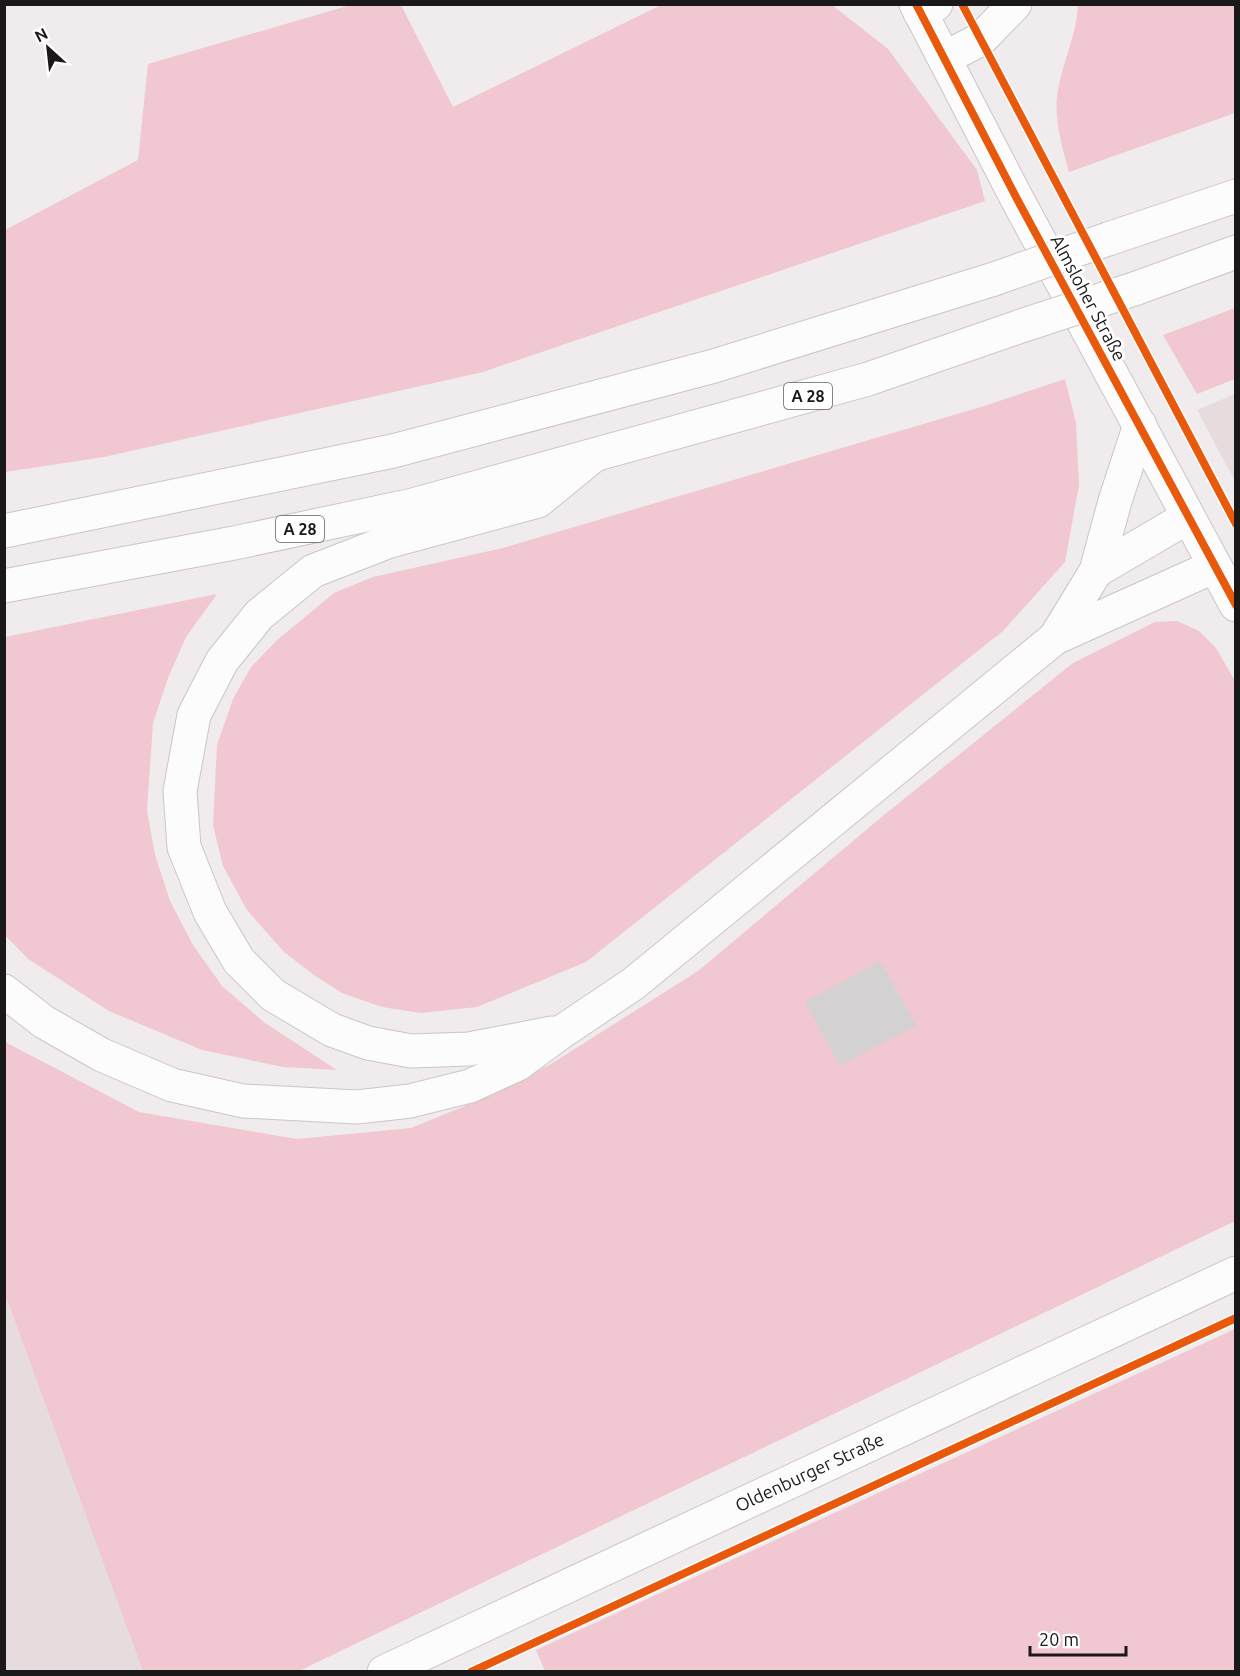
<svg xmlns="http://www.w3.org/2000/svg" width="1240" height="1676" viewBox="0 0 1240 1676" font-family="Ubuntu,sans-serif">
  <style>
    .built { fill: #e6dcde }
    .green { fill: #f1c7d1 }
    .building { fill: #d4d1d2 }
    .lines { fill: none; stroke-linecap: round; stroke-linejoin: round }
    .minor-casing { stroke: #c9c6c7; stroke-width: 35 }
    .major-casing { stroke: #c9c6c7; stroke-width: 35 }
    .highway-casing { stroke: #c9c6c7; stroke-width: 35 }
    .minor { stroke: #fdfcfc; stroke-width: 33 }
    .major { stroke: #fdfcfc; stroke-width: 33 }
    .highway { stroke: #fdfcfc; stroke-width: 33 }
    .highway-bridge-casing { stroke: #c9c6c7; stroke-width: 35; stroke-linecap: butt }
    .highway-bridge { stroke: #fdfcfc; stroke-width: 33 }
    .cycleway-casing { stroke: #fff; stroke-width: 11 }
    .cycleway { stroke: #e8590c; stroke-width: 8 }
    .labels { text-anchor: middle; stroke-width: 6; stroke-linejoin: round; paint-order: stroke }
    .shield { fill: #fff; stroke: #5f5d5d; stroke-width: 1.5 }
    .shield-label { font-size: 16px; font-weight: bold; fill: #1a1818 }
    .street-label { font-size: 18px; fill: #1a1818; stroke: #fff }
  </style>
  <rect width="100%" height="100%" fill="#f0ebed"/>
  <!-- built -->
  <g class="built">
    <polygon points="1235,394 1235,481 1197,410"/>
    <polygon points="5,1294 144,1671 5,1671"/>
  </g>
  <!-- green -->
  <g class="green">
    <polygon points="354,4 401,5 453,107 661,5 832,5 888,49 977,170 985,201 483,372 104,457 5,472 5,230 138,160 148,64"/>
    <path d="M1078,5H1235V113L1069,172C1062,146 1053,116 1058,90C1063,61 1077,34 1078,5Z"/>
    <polygon points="1235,308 1235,379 1197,394 1163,335"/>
    <polygon points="1065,379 1076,423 1079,485 1065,562 1003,631 586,962 477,1007 421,1013 382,1007 342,993 314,975 284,952 247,910 223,866 213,825 217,745 233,699 251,667 276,641 334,593 373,577 503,548 981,407"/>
    <polygon points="217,594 186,637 168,678 153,723 147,810 155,855 170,901 193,945 222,986 265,1023 337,1070 283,1067 202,1050 109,1011 28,959 5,935 5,637"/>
    <polygon points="1177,621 1199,631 1216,648 1235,681 1235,1221 299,1671 143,1671 5,1294 5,1042 139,1112 297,1139 411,1128 482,1099 551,1064 698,971 884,815 1073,663 1155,622"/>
    <polygon points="1235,1329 1235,1671 545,1671 536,1650"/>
  </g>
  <!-- building -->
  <polygon class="building" points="880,961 916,1025 840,1066 805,1002"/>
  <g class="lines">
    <!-- minor casing -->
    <g class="minor-casing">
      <polyline id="minor" points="916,4 1016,197 1236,605"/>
    </g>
    <!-- major casing -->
    <g class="major-casing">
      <g id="major">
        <path id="s1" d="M384,1672L1236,1273"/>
      </g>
    </g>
    <!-- highway casing -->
    <g class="highway-casing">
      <g id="highway">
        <polyline points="920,13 936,4"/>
        <polyline points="945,58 981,39 1015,4"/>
        <polyline points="1108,239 1236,196"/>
        <polyline points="1134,289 1236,252"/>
        <polyline points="4,531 393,451 714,366 994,279"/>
        <polyline points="1096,571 1188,517"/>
        <polyline points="4,586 234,543 413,505 868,379 1021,326"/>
        <polyline points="1055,638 1096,571 1115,501 1140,425"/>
        <polyline points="4,991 44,1022 102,1055 172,1085 243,1101 357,1107 410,1101 470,1086 518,1064 563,1031 633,984 1055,638 1215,566"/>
        <polyline points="552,1033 469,1049 411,1051 368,1043 332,1030 273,995 239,961 210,912 184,847 180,791 194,715 222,661 259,615 313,571 390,541 538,501 593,456"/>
      </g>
    </g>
    <!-- minor -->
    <use href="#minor" class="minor"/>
    <!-- major -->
    <use href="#major" class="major"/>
    <!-- highway -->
    <use href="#highway" class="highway"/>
    <!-- highway-bridge casing -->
    <g class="highway-bridge-casing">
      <g id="highway-bridge">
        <polyline points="994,279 1108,239"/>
        <polyline points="1021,326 1134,289"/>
      </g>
    </g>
    <!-- highway-bridge -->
    <use href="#highway-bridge" class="highway-bridge"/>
    <!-- cycleway casing -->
    <g class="cycleway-casing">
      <g id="cycleway">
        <polyline points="916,4 1016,197 1236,605"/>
        <polyline points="962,4 1236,524"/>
        <polyline points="471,1672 1236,1318"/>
      </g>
    </g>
    <!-- cycleway -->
    <use href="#cycleway" class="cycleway"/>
  </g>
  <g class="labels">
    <!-- shield labels -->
    <g class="shield">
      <rect x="784" y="383" width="48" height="26" rx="4.5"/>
      <rect x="276" y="516" width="48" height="26" rx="4.5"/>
    </g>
    <g class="shield-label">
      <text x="808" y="402">A 28</text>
      <text x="300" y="535">A 28</text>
    </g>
    <!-- street labels -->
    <g class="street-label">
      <text transform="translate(1088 298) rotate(62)" y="6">Almsloher Straße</text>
      <text dy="6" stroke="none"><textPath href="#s1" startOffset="470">Oldenburger Straße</textPath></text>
    </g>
  </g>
  <!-- border -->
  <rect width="1240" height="1676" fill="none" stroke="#1a1818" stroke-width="12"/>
  <!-- north arrow -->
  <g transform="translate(48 48) rotate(333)" stroke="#ffffff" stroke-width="4.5" paint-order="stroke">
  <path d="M0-4.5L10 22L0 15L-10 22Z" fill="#1a1818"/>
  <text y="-9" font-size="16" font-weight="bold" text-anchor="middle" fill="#1a1818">N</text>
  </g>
  <!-- scale -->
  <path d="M1030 1646v9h96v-9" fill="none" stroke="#1a1818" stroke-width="3"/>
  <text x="1039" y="1646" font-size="18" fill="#1a1818" stroke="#ffffff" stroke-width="4.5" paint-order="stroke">20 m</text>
</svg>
